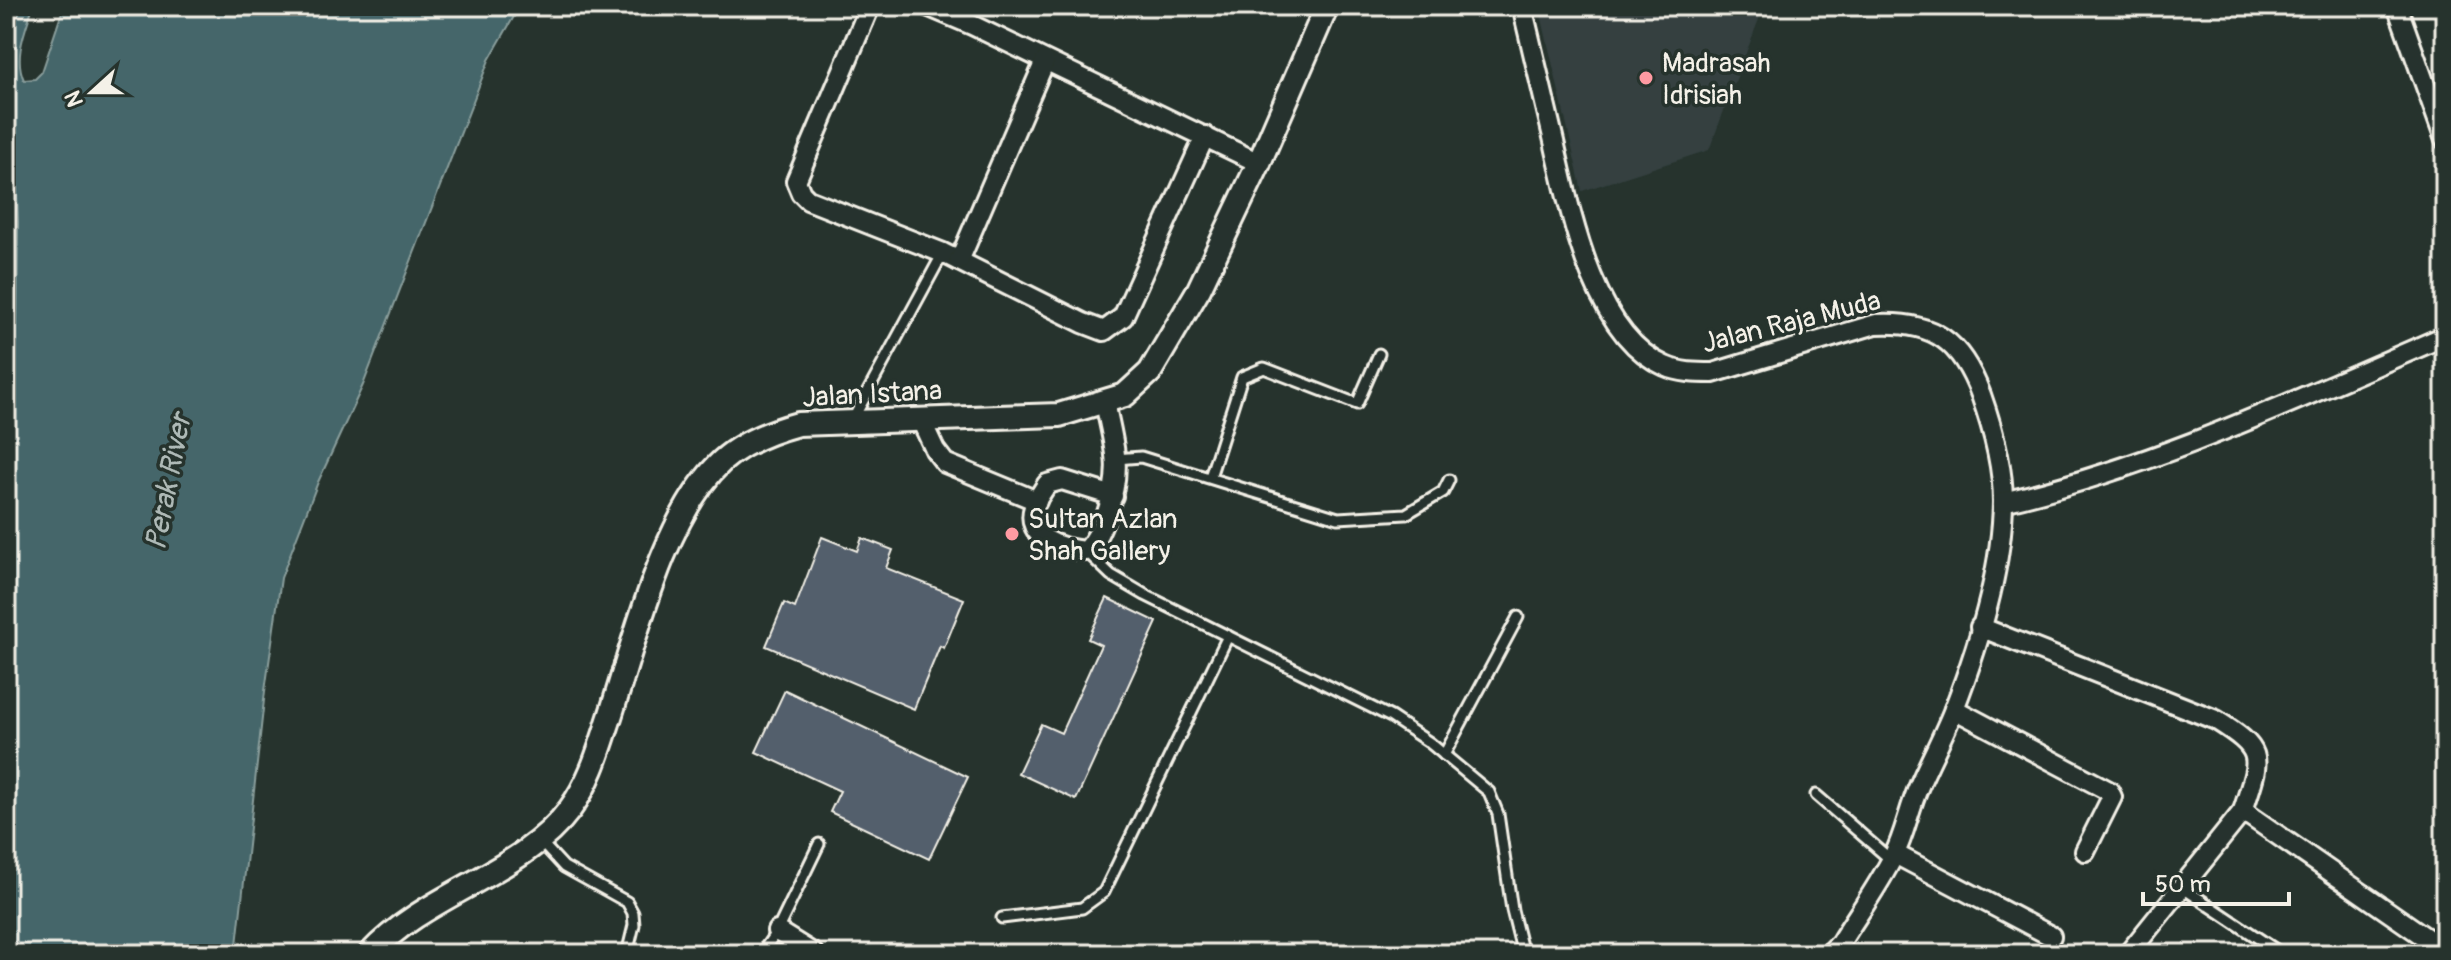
<svg xmlns="http://www.w3.org/2000/svg" width="2451" height="960" viewBox="0 0 2451 960" font-family="Pangolin,sans-serif">
  <style>
    .built { fill: #344040 }
    .water { fill: #44666a; stroke: #8a9e9c; stroke-width: 2 }
    .building { fill: #535f6c; stroke: #f4f1e8; stroke-width: 2 }
    .lines { fill: none; stroke-linecap: round; stroke-linejoin: round }
    .service-casing { stroke: #f4f1e8; stroke-width: 15 }
    .minor-casing { stroke: #f4f1e8; stroke-width: 24 }
    .tertiary-casing { stroke: #f4f1e8; stroke-width: 28 }
    .service { stroke: #26332d; stroke-width: 9 }
    .minor { stroke: #26332d; stroke-width: 18 }
    .tertiary { stroke: #26332d; stroke-width: 22 }
    .poi-dot { fill: #ff9aa2; stroke: #26332d; stroke-width: 3 }
    .labels { text-anchor: middle; stroke-width: 7; stroke-linejoin: round; paint-order: stroke }
    .poi-label { font-size: 28px; fill: #f4f1e8; stroke: #26332d; text-anchor: start }
    .street-label { font-size: 28px; fill: #f4f1e8; stroke: #26332d }
    .water-label { font-size: 30px; font-style: italic; fill: #aeb9b6; stroke: #26332d }
  </style>
  <rect width="100%" height="100%" fill="#26332d"/>
  <filter id="ink" filterUnits="userSpaceOnUse"><feTurbulence type="fractalNoise" baseFrequency=".0125" numOctaves="2"/><feDisplacementMap in="SourceGraphic" scale="16" xChannelSelector="R" yChannelSelector="G"/><feConvolveMatrix kernelMatrix="1 2 1 2 8 2 1 2 1" color-interpolation-filters="sRGB"/></filter>
  <g filter="url(#ink)">
    <!-- built -->
    <polygon class="built" points="1539,6 1764,6 1709,150 1582,191"/>
    <!-- water -->
    <path class="water" d="M9,6H33C26,29 13,57 24,80L35,79L42,72L64,6H520L489,60L363,385L318,482L281,578L265,691L236,954H6V484L17,332L18,222Z"/>
    <!-- building -->
    <g class="building">
      <polygon points="822,537 857,551 862,538 893,550 886,568 964,599 944,648 940,646 914,709 766,646 784,603 795,608"/>
      <polygon points="1107,598 1157,622 1076,800 1018,773 1041,724 1061,733 1101,645 1088,639"/>
      <polygon points="785,690 968,777 929,859 830,812 840,791 756,752"/>
    </g>
    <g class="lines">
      <!-- service casing -->
      <g class="service-casing">
        <g id="service">
          <polyline points="853,419 943,253"/>
          <polyline points="1116,459 1141,457 1338,518 1406,514 1443,492 1449,480"/>
          <polyline points="1210,477 1242,377 1264,368 1357,404 1379,354"/>
          <polyline points="1086,551 1111,575 1145,595 1391,717 1430,743 1489,792 1498,814 1512,910 1523,954"/>
          <polyline points="1444,755 1518,617"/>
          <polyline points="1816,795 1891,860"/>
          <polyline points="539,840 564,867 627,902 633,913 634,925 627,954"/>
          <polyline points="2183,888 2282,954"/>
          <polyline points="1002,918 1082,908 1104,892 1228,636"/>
          <polyline points="761,954 777,931 819,844"/>
        </g>
      </g>
      <!-- minor casing -->
      <g class="minor-casing">
        <g id="minor">
          <polyline points="870,6 796,181 801,193 808,200 943,253 1083,323 1104,331 1123,317 1205,136"/>
          <polyline points="927,6 972,25 1259,163"/>
          <path d="M1522,6C1532,50 1543,93 1553,137C1569,206 1592,335 1665,366C1680,373 1697,373 1713,373L1876,324C1934,321 1961,341 1981,395C1993,429 2003,465 2003,502C2002,569 1978,647 1954,709C1944,735 1930,760 1919,786C1909,808 1905,834 1894,855C1879,885 1858,914 1840,943L1829,954"/>
          <polyline points="2397,6 2445,140"/>
          <polyline points="959,261 1045,61"/>
          <path d="M1105,402C1114,448 1123,467 1107,513C1101,528 1097,539 1086,551C1062,549 1024,539 1034,507C1036,499 1043,491 1047,484L1062,480L1113,496"/>
          <polyline points="921,420 935,450 945,463 1037,501"/>
          <path d="M2003,502C2157,466 2300,398 2445,336"/>
          <path d="M1980,627L2216,720C2267,752 2260,757 2243,811"/>
          <polyline points="1954,709 2109,791 2112,797 2085,851"/>
          <polyline points="1895,854 2051,936"/>
          <polyline points="777,931 814,954"/>
          <polyline points="2128,954 2243,811 2445,951"/>
        </g>
      </g>
      <!-- tertiary casing -->
      <g class="tertiary-casing">
        <path id="tertiary" d="M370,954C426,893 523,873 570,809C590,782 599,751 609,720C634,644 663,516 722,461C743,442 772,431 798,424L1059,415L1125,395L1150,372L1199,289L1259,163L1327,6"/>
      </g>
      <!-- service -->
      <use href="#service" class="service"/>
      <!-- minor -->
      <use href="#minor" class="minor"/>
      <!-- tertiary -->
      <use href="#tertiary" class="tertiary"/>
    </g>
  </g>
  <!-- markers -->
  <g class="poi-dot">
    <circle cx="1646" cy="78" r="8"/>
    <circle cx="1012" cy="534" r="8"/>
  </g>
  <g class="labels">
    <!-- poi labels -->
    <g class="poi-label">
      <text x="1662" y="72">Madrasah<tspan x="1662" dy="32">Idrisiah</tspan></text>
      <text x="1028" y="528">Sultan Azlan<tspan x="1028" dy="32">Shah Gallery</tspan></text>
    </g>
    <!-- street labels -->
    <g class="street-label">
      <text transform="translate(1791 321) rotate(-14)" y="10">Jalan Raja Muda</text>
      <text transform="translate(872 393) rotate(-3)" y="10">Jalan Istana</text>
    </g>
    <!-- water labels -->
    <g class="water-label">
      <text transform="translate(168 482) rotate(-79)" y="10">Perak River</text>
    </g>
  </g>
  <!-- margin -->
  <rect width="2451" height="960" fill="none" stroke="#26332d" stroke-width="32"/>
  <rect x="16" y="16" width="2419" height="928" fill="none" stroke="#f4f1e8" stroke-width="3" filter="url(#ink)"/>
  <!-- north arrow -->
  <g transform="translate(92 92) rotate(249)" stroke="#26332d" stroke-width="6" paint-order="stroke">
  <path d="M0-6L14 30L0 20L-14 30Z" fill="#f4f1e8"/>
  <text y="-12" font-size="22" font-weight="bold" text-anchor="middle" fill="#f4f1e8">N</text>
  </g>
  <!-- scale -->
  <path d="M2143 892v12h146v-12" fill="none" stroke="#f4f1e8" stroke-width="4"/>
  <text x="2155" y="892" font-size="24" fill="#f4f1e8" stroke="#26332d" stroke-width="6" paint-order="stroke">50 m</text>
</svg>
